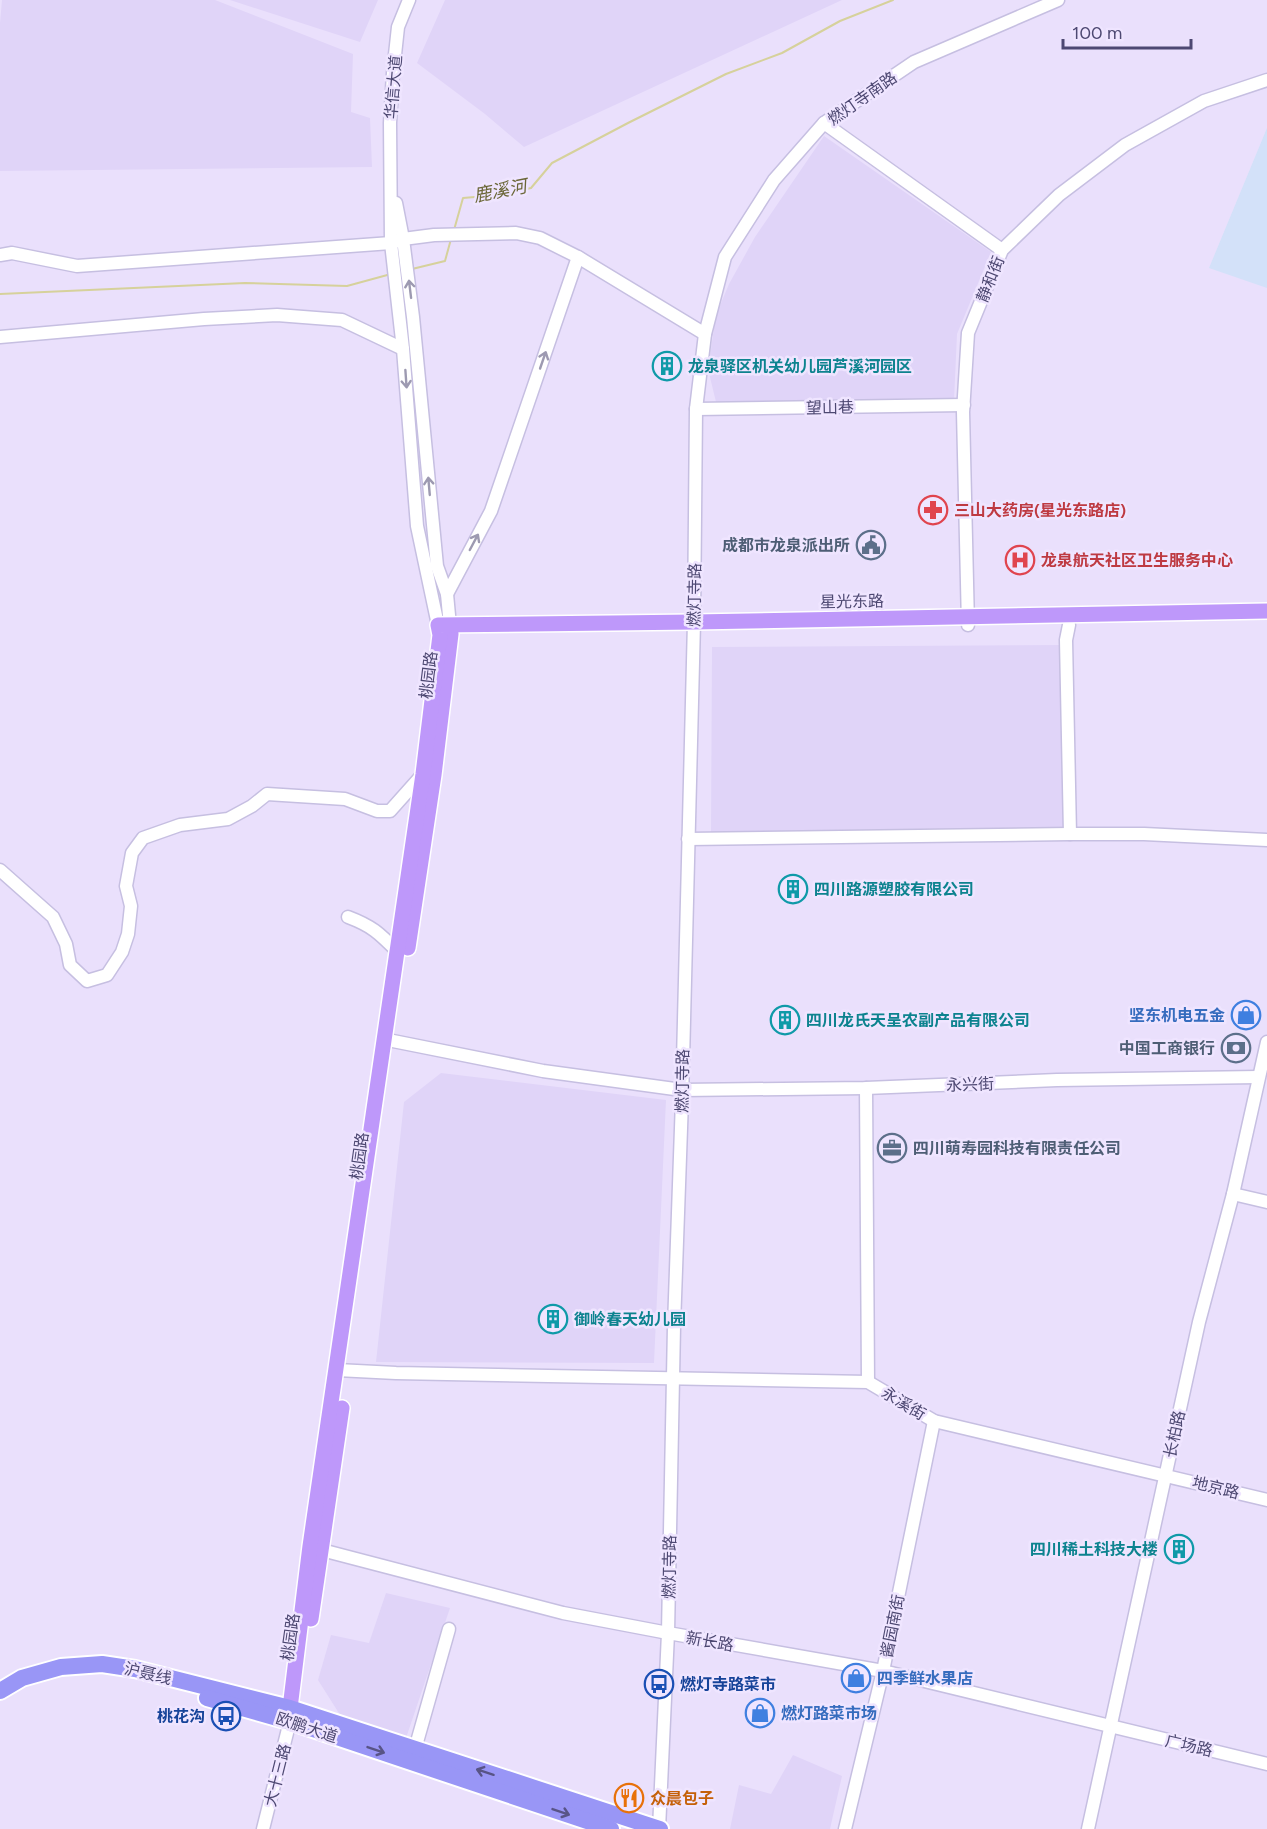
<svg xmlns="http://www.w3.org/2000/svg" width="1267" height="1829" viewBox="0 0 1267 1829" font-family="Figtree,'Noto Sans SC',sans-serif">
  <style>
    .residential { fill: #e0d4f8 }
    .medical { fill: #d3e1f9 }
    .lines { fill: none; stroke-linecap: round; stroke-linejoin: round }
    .stream { stroke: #d6d19b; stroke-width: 2 }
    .minor-casing { stroke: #c6bfe1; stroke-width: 15 }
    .major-casing { stroke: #fff; stroke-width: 18 }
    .highway-casing { stroke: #fff; stroke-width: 20 }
    .minor { stroke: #fff; stroke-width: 12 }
    .major { stroke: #be98fa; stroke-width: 15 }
    .highway { stroke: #9996f6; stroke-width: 16 }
    .oneway { stroke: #9d9ab1 }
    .oneway2 { stroke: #585486 }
    .labels { text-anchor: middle; stroke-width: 5; stroke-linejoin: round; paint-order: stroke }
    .street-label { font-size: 16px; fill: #4d4872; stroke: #efe5ff }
    .culture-label { font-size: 16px; font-weight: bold; fill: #0d838f; stroke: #efe5ff; text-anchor: start }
    .health-label { font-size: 16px; font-weight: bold; fill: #be3a42; stroke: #efe5ff; text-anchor: start }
    .service-label { font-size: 16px; font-weight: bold; fill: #4e5e75; stroke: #efe5ff; text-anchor: end }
    .shop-label { font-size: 16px; font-weight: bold; fill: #366cbe; stroke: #efe5ff; text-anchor: start }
    .transit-label { font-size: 16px; font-weight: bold; fill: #164399; stroke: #efe5ff; text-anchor: start }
    .food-label { font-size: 16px; font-weight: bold; fill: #c56008; stroke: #efe5ff; text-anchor: start }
    .water-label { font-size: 18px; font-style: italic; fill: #6a6637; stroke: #efe5ff }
  </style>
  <rect width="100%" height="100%" fill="#eae0fc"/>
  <!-- residential -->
  <g class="residential">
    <polygon points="2,0 215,0 353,54 351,112 370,118 372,167 0,171 0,23"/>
    <polygon points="230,0 378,0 360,42"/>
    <polygon points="445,0 842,0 524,147 485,114 417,63"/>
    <polygon points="824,136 991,252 957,334 954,401 716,402 708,369 716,315 729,284 755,237"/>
    <polygon points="1063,645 1074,835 711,832 712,647"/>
    <polygon points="441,1073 666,1100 654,1363 376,1362 404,1102"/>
    <polygon points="386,1593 450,1608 406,1738 342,1718 318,1680 331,1635 369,1643"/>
    <polygon points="793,1755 842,1776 830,1829 730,1829 739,1785 771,1794"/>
  </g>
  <!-- medical -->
  <polygon class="medical" points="1267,128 1267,288 1209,268"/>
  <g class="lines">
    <!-- stream -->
    <g class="stream">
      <polyline points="454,230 463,198 498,195 531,188 552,163 628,123 726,74 782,53 840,21 893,0"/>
      <polyline points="412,269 445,261 451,239"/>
      <polyline points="0,294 245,283 347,286 391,274"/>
    </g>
    <!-- minor casing -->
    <g class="minor-casing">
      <g id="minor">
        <polyline points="409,0 398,27 393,73 390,123 391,243 403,349 417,526 438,625"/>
        <polyline points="824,123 1002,250"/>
        <polyline points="396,203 403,239 413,317 437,566 447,594 450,626"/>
        <polyline points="0,255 12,253 77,266 391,243 403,239 434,235 516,233 540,238 578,257 705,334"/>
        <polyline points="0,337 204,319 277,315 342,320 403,349"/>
        <polyline points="696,409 964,405"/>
        <polyline points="447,594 491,511 578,257"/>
        <polyline points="968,625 963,412 968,333 1002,250 1059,195 1125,145 1204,101 1267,80"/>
        <polyline points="1069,625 1066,640 1070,834"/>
        <polyline points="688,839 1070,834 1144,834 1267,840"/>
        <polyline points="0,870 53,917 66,944 70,965 87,981 107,975 122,952 128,934 131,906 126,886 132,853 143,838 180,825 228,819 252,806 267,794 345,799 377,811 390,811 423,774"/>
        <path d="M348,917C372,926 379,933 397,951"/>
        <polyline points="383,1041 393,1041 543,1071 682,1090 866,1088 1057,1080 1258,1077"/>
        <polyline points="866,1088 868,1382"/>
        <polyline points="1233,1194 1267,1202"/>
        <polyline points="337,1370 396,1373 868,1382 934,1421 1267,1500"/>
        <polyline points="314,1548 563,1613 668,1633 883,1671 1267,1764"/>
        <polyline points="415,1749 449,1629"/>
        <polyline points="263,1829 290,1721"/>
        <polyline points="659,1829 668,1633 674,1326 682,1100 694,622 696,409 705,334 725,257 774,180 824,123 914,62 1058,0"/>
        <polyline points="845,1829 883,1671 934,1421"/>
        <polyline points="1088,1829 1199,1322 1233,1194 1267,1042"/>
      </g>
    </g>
    <!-- major casing -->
    <g class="major-casing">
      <g id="major">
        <polyline points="408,948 434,775 451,634 450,626"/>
        <polyline points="311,1619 342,1408"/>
        <polyline points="286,1720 290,1708 310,1546 423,774 440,635 438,625 694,622 1267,611"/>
      </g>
    </g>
    <!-- highway casing -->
    <g class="highway-casing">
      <g id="highway">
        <polyline points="0,1691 22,1678 61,1667 102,1664 135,1669 290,1708 660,1829"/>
        <polyline points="207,1698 295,1723 611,1829"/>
      </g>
    </g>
    <!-- minor -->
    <use href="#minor" class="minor"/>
    <!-- major -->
    <use href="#major" class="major"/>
    <!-- highway -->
    <use href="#highway" class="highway"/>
  </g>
  <!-- one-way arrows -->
  <defs><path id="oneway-shaft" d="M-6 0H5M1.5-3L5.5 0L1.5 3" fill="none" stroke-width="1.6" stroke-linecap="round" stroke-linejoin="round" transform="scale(1.5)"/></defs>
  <g class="oneway">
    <use href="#oneway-shaft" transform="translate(410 289) rotate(-97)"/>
    <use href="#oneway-shaft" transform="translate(543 360) rotate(-71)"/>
    <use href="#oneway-shaft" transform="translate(406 379) rotate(86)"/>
    <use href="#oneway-shaft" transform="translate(429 486) rotate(-95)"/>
    <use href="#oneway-shaft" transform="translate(474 542) rotate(-62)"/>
  </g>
  <g class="oneway2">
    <use href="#oneway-shaft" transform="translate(376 1750) rotate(19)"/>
    <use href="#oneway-shaft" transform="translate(485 1772) rotate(-162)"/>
    <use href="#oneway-shaft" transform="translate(561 1812) rotate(19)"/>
  </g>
  <!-- icons -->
  <defs>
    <g id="building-ring" transform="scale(1.5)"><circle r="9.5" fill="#efe5ff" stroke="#0f9aa8" stroke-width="1.5"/><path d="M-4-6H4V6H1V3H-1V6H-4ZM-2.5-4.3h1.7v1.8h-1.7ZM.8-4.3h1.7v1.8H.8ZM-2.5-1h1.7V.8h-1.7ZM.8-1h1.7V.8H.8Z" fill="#0f9aa8"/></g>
    <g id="pharmacy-ring" transform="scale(1.5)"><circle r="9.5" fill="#efe5ff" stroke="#e0444e" stroke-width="1.5"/><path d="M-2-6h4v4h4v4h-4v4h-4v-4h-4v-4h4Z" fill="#e0444e"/></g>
    <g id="civic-ring" transform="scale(1.5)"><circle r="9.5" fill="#efe5ff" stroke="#5c6f8a" stroke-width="1.5"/><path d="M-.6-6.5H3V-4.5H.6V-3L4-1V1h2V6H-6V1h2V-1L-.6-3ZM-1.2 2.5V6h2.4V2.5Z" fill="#5c6f8a"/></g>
    <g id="hospital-ring" transform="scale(1.5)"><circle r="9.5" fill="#efe5ff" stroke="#e0444e" stroke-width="1.5"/><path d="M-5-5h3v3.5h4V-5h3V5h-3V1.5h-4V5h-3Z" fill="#e0444e"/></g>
    <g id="shop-ring" transform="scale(1.5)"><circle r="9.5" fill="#efe5ff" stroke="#3f7fe0" stroke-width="1.5"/><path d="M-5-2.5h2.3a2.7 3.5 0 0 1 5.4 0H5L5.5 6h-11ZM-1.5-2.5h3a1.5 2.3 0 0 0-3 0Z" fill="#3f7fe0"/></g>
    <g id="bank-ring" transform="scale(1.5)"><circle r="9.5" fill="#efe5ff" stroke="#5c6f8a" stroke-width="1.5"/><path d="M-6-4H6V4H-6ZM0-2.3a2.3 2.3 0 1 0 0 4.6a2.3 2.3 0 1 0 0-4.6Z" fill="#5c6f8a"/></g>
    <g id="office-ring" transform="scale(1.5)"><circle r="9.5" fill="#efe5ff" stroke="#5c6f8a" stroke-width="1.5"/><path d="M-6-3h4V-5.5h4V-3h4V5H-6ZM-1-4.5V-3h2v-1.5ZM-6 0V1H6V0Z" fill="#5c6f8a"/></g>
    <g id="bus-ring" transform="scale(1.5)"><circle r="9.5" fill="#efe5ff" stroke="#1a4fb4" stroke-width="1.5"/><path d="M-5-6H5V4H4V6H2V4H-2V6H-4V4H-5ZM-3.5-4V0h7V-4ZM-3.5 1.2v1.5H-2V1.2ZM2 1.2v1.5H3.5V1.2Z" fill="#1a4fb4"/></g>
    <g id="restaurant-ring" transform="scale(1.5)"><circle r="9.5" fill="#efe5ff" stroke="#e8710a" stroke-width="1.5"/><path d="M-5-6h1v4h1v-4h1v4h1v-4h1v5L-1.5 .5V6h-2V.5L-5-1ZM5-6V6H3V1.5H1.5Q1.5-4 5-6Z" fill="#e8710a"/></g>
  </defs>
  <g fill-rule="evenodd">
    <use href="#building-ring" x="667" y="366"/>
    <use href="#pharmacy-ring" x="933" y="510"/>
    <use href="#civic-ring" x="871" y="545"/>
    <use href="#hospital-ring" x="1020" y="560"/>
    <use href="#building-ring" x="793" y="889"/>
    <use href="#shop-ring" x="1246" y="1015"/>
    <use href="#building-ring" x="785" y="1020"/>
    <use href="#bank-ring" x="1236" y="1048"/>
    <use href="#office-ring" x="892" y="1148"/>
    <use href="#building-ring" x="553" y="1319"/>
    <use href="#building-ring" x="1179" y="1549"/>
    <use href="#shop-ring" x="856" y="1678"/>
    <use href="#bus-ring" x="659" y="1684"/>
    <use href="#shop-ring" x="760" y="1713"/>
    <use href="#bus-ring" x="226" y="1716"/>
    <use href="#restaurant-ring" x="629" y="1798"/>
  </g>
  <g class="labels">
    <!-- street labels -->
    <g class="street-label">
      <text transform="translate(393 87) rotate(-85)" y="6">华信大道</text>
      <text transform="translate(862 98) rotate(-35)" y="6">燃灯寺南路</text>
      <text transform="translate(990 279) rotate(-68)" y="6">静和街</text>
      <text transform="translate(830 407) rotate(-1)" y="6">望山巷</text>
      <text transform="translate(694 595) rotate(-89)" y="6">燃灯寺路</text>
      <text transform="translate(852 601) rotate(-1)" y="6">星光东路</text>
      <text transform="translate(428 675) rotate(-83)" y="6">桃园路</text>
      <text transform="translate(682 1081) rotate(-89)" y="6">燃灯寺路</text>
      <text transform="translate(970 1084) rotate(-2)" y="6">永兴街</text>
      <text transform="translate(359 1156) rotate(-82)" y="6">桃园路</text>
      <text transform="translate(904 1403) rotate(31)" y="6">永溪街</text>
      <text transform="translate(1174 1434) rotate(-78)" y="6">长柏路</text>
      <text transform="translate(1216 1487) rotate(14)" y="6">地京路</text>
      <text transform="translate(669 1567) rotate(-89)" y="6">燃灯寺路</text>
      <text transform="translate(892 1626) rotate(-79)" y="6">酱园南街</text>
      <text transform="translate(290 1637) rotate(-82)" y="6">桃园路</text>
      <text transform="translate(710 1641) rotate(10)" y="6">新长路</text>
      <text transform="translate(148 1673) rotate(13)" y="6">沪聂线</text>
      <text transform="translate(307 1727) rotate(18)" y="6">欧鹏大道</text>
      <text transform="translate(1189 1745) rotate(13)" y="6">广场路</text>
      <text transform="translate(277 1775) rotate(-76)" y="6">大十三路</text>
    </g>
    <!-- culture labels -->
    <g class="culture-label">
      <text x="688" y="372">龙泉驿区机关幼儿园芦溪河园区</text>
      <text x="814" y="895">四川路源塑胶有限公司</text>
      <text x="806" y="1026">四川龙氏天呈农副产品有限公司</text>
      <text x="574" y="1325">御岭春天幼儿园</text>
      <text x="1158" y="1555" text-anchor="end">四川稀土科技大楼</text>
    </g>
    <!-- health labels -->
    <g class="health-label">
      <text x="954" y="516">三山大药房(星光东路店)</text>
      <text x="1041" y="566">龙泉航天社区卫生服务中心</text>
    </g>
    <!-- service labels -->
    <g class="service-label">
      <text x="850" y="551">成都市龙泉派出所</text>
      <text x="1215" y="1054">中国工商银行</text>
      <text x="913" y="1154" text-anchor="start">四川萌寿园科技有限责任公司</text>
    </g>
    <!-- shop labels -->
    <g class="shop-label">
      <text x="1225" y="1021" text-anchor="end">坚东机电五金</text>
      <text x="877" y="1684">四季鲜水果店</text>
      <text x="781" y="1719">燃灯路菜市场</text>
    </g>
    <!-- transit labels -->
    <g class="transit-label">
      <text x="680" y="1690">燃灯寺路菜市</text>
      <text x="205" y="1722" text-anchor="end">桃花沟</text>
    </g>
    <!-- food labels -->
    <g class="food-label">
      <text x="650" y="1804">众晨包子</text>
    </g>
    <!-- water labels -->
    <g class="water-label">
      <text transform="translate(500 191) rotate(-11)" y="6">鹿溪河</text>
    </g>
  </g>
  <!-- scale -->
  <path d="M1063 39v9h128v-9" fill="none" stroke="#4d4872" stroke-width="3"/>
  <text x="1072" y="39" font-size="18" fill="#4d4872" stroke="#efe5ff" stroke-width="4.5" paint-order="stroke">100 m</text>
</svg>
